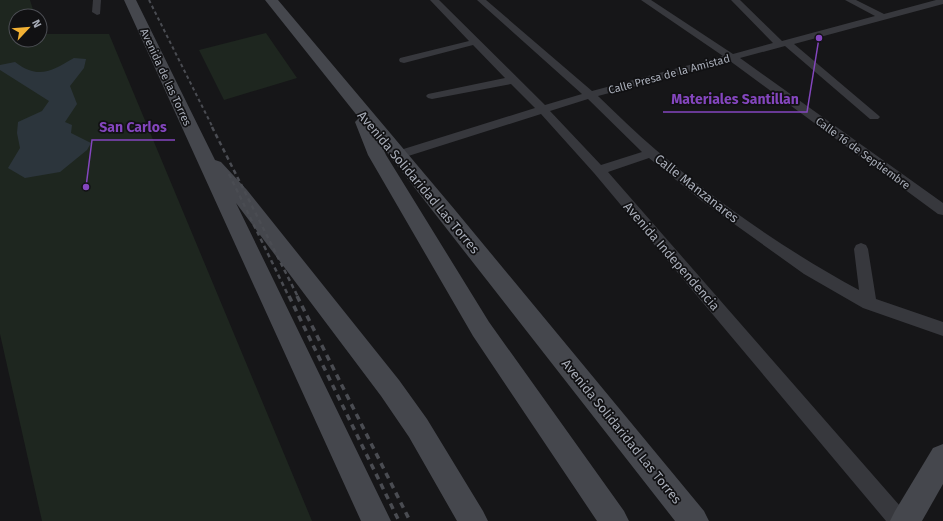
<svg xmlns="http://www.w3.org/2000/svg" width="943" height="521" viewBox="0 0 943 521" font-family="'Fira Sans',sans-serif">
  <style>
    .green { fill: #1e261f }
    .water { fill: #2c353c }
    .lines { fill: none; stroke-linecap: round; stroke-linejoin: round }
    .street { fill: #37383d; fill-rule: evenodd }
    .secondary { fill: #45474d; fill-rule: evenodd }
    .rail-far2 { stroke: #4a4c52; stroke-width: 2; stroke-dasharray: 3.5 3; stroke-linecap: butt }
    .rail-far1 { stroke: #4a4c52; stroke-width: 2.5; stroke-dasharray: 4.5 3.5; stroke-linecap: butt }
    .rail { stroke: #4a4c52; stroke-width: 3.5; stroke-dasharray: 6 5; stroke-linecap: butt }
    .labels { text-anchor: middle; stroke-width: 3.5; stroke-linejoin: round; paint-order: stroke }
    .far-street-label { font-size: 11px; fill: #a8adb8; stroke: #111113 }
    .street-label { font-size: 13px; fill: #a8adb8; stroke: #111113 }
    .leader { fill: none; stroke: #8446be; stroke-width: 1.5 }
    .callout-dot { fill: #8446be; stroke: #111113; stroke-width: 1.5 }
    .callout-label { font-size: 14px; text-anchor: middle; font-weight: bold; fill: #8446be; stroke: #111113; stroke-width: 3.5; stroke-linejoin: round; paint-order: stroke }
  </style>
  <rect width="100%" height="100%" fill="#161618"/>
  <!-- green -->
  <g class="green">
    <polygon points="0,0 30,0 35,16 16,16 16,40 40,40 40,34 109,34 312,521 42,521 0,334"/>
    <polygon points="266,33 297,78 224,100 199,50"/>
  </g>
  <!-- water -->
  <path class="water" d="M74,58L86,59L84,68L70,86L77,104L65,122L72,125L71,133L91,143L87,150L60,172L25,178L8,168L20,148L17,133L18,122L42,111L49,101L0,70V65L15,62C39,80 51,71 74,58Z"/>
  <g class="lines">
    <!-- street -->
    <g class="street">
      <polygon points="93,0 101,0 100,14 97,15 92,12"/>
      <path d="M430,0H439L545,105L582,94L477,0H486L592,91L723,56L641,0H651L733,54L773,43L731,0H740L782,41L875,16L845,0H856L884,14L936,0H943V4L794,44L878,115L880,117L878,119H870L785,46L740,58L943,203V215L938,214L730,61L598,96C617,114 636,133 656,150C718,203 787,251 859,290L854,249L856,245L861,243L866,245L868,249L876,299L943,322V336L863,308L804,274L702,201L649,158L608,172L907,514L911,521H886L594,173L541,114L402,158H394L392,155L394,152L535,108L511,84L432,99L428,98L426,96L428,94L505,78L473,45L404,63L400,62L399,60L400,58L469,41ZM588,99L642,152L601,165L550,111Z"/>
    </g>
    <!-- secondary -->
    <g class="secondary">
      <polygon points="124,0 136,0 215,160 221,162 247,190 399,380 427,419 483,511 488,521 457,521 409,437 381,396 236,203 391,521 361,521"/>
      <polygon points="265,0 278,0 455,210 704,511 709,521 675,521 382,146 386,155 489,322 624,511 629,521 597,521 473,336 368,155 355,122 359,118"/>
      <polygon points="943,444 943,484 922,521 890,521 895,511 933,448"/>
    </g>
    <!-- rail-far2 -->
    <polyline class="rail-far2" points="149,0 213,128"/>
    <!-- rail-far1 -->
    <g class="rail-far1">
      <polyline points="212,127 298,297"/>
      <polyline points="229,174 289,297"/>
    </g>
    <!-- rail -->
    <g class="rail">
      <polyline points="289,296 399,521"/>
      <polyline points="297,296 410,521"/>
    </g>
  </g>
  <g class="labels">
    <!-- far-street labels -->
    <g class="far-street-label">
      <text transform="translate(669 74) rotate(-15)" y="4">Calle Presa de la Amistad</text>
      <text transform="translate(166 77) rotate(65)" y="4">Avenida de las Torres</text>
      <text transform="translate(863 153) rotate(36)" y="4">Calle 16 de Septiembre</text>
    </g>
    <!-- street labels -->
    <g class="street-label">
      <text transform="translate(419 182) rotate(50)" y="5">Avenida Solidaridad Las Torres</text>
      <text transform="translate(697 188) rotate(38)" y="5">Calle Manzanares</text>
      <text transform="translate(672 256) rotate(49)" y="5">Avenida Independencia</text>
      <text transform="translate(622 431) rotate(51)" y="5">Avenida Solidaridad Las Torres</text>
    </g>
  </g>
  <!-- callouts -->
  <path class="leader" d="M819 38L807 112H663M86 187L92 140H175"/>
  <g class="callout-dot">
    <circle cx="819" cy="38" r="4"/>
    <circle cx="86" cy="187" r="4"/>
  </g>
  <g class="callout-label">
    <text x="735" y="104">Materiales Santillan</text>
    <text x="133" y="132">San Carlos</text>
  </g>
  <!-- north arrow -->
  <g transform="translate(28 28) rotate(64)"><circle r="19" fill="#111113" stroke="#4d4f55"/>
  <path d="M0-3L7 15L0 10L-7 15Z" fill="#f2b134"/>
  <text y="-6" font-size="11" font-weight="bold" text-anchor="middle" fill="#a8adb8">N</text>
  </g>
</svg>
